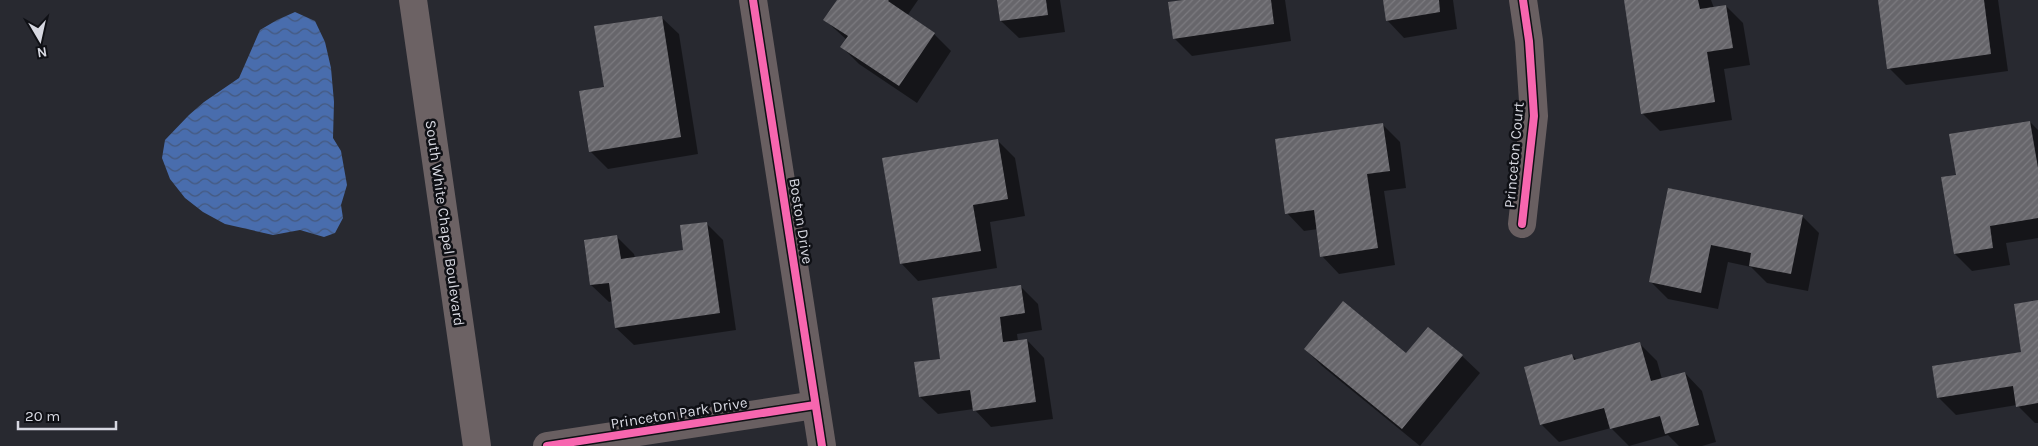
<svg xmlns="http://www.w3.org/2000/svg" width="2038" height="446" viewBox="0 0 2038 446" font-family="Karla,sans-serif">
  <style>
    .water { fill: url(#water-waves) }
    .shadow { fill: #0007 }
    .building { fill: url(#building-hatch) }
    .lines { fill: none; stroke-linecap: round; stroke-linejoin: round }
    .street { stroke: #695f61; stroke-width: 28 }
    .secondary { stroke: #6c6264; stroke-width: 28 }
    .cycleway-casing { stroke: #0f1015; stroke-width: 11 }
    .cycleway { stroke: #f766af; stroke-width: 8 }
    .labels { text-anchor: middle; stroke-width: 5; stroke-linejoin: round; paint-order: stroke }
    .street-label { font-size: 15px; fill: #d7d8e1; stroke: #0f1015 }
  </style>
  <defs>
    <pattern id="water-waves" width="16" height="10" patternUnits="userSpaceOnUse" patternTransform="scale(1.25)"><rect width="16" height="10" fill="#496dad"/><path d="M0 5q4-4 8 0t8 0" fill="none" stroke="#45597e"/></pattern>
    <pattern id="building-hatch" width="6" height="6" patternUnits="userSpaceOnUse" patternTransform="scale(1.25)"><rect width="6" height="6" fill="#67666b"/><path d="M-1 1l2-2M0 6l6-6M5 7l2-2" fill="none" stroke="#7c7b80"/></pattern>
  </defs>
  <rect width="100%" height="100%" fill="#282930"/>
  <!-- water -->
  <polygon class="water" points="295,12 315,21 325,42 331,68 334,102 333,138 341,151 347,185 341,205 343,218 335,233 324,237 300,230 273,235 225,224 203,212 185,198 170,179 162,158 165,140 189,115 204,102 239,78 260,30 277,20"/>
  <!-- shadow -->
  <g class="shadow">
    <polygon points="838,0 918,0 907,16 934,34 951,51 917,103 859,64 842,47 847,40 825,20"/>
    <polygon points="999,0 1060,0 1065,32 1019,38 1001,21"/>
    <polygon points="1192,0 1285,0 1291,41 1192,56 1174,38"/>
    <polygon points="1384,0 1453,0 1457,29 1404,38 1387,20"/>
    <polygon points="1625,0 1711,0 1714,8 1726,6 1743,23 1750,65 1724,69 1732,120 1660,131 1643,114"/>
    <polygon points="1879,0 1998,0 2008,71 1906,85 1889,68"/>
    <polygon points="661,17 679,34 698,154 608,169 590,151 605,88"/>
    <polygon points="2030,122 2038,130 2038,238 2006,243 2010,265 1972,271 1955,254 1957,176"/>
    <polygon points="1383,125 1400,142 1406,188 1384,191 1395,265 1339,274 1322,256 1318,229 1304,231 1287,213"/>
    <polygon points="998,141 1015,158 1025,216 990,222 997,268 918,281 901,263"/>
    <polygon points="1669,190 1802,216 1819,233 1808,291 1767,283 1751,267 1728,262 1718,309 1668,299 1651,282"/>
    <polygon points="706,223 723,240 736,330 634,345 616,328 613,301 609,302 591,285 617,237 634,254 635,258 685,251"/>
    <polygon points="1021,287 1038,304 1042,330 1017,334 1018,341 1027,340 1044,358 1053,419 991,427 974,409 938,414 920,397 941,360"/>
    <polygon points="2038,301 2038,423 2035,423 2017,405 1956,415 1938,397 2022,353"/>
    <polygon points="1428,329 1462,356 1480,373 1420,446 1322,366 1305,349 1407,355"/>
    <polygon points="1640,344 1657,361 1662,379 1685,373 1702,391 1716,442 1702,446 1679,446 1668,435 1629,446 1611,428 1559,442 1541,424 1572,355 1578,361"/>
  </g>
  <!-- building -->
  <g class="building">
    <polygon points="837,0 889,0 888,1 935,33 899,86 840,47 848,36 823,20"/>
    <polygon points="997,0 1046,0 1048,15 1000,21"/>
    <polygon points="1183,0 1271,0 1274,24 1173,39 1168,2"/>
    <polygon points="1383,0 1439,0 1440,12 1386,21"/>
    <polygon points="1624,0 1698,0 1700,9 1726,5 1733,48 1707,52 1715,102 1641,114"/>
    <polygon points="1878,0 1984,0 1991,54 1887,69"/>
    <polygon points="662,16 681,137 589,152 579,91 604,87 594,26"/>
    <polygon points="2030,121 2038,168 2038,218 1990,226 1993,248 1954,254 1941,177 1956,175 1949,134"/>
    <polygon points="1383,123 1390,171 1367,174 1378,248 1320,257 1314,210 1285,214 1275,139"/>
    <polygon points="998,139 1008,199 973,205 981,251 900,264 882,158"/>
    <polygon points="1668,188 1803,215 1791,274 1749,266 1751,253 1711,245 1701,293 1649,282"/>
    <polygon points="707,222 720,313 615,328 609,283 590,285 584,240 617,235 621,259 683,250 680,225"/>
    <polygon points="1021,285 1025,313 1000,317 1003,342 1027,339 1036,402 973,411 970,390 919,397 914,362 940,359 932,298"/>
    <polygon points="2038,300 2038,403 2016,407 2013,386 1937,398 1932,366 2021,352 2014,304"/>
    <polygon points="1343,301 1406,353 1428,327 1463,355 1402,429 1304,349"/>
    <polygon points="1640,342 1651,381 1685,372 1699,425 1665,434 1660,416 1610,429 1604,408 1540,425 1524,367 1572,354 1574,360"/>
  </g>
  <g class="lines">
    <!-- street -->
    <g class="street">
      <polyline points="753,0 822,446"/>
      <polyline points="1522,224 1534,116 1529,41 1523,0"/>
      <polyline points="547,446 815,405"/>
    </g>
    <!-- secondary -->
    <polyline class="secondary" points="413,0 477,446"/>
    <!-- cycleway casing -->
    <g class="cycleway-casing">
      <g id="cycleway">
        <polyline points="753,0 822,446"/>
        <polyline points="1522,224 1534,116 1529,41 1523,0"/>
        <polyline points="547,446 815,405"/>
      </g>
    </g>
    <!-- cycleway -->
    <use href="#cycleway" class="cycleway"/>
  </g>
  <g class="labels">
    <!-- street labels -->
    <g class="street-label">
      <text transform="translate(1514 155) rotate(-85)" y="5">Princeton Court</text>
      <text transform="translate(801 221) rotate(81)" y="5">Boston Drive</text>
      <text transform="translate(445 223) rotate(82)" y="5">South White Chapel Boulevard</text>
      <text transform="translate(679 413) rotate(-9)" y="5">Princeton Park Drive</text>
    </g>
  </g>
  <!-- north arrow -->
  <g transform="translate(40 40) rotate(171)" stroke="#0f1015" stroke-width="4" paint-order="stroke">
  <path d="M0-4L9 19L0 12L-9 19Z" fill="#d7d8e1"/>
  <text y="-8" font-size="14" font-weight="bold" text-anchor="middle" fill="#d7d8e1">N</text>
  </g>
  <!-- scale -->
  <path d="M18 421v8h98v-8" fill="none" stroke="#d7d8e1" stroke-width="2.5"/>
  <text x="25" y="421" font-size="15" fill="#d7d8e1" stroke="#0f1015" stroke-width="4" paint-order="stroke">20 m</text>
</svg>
